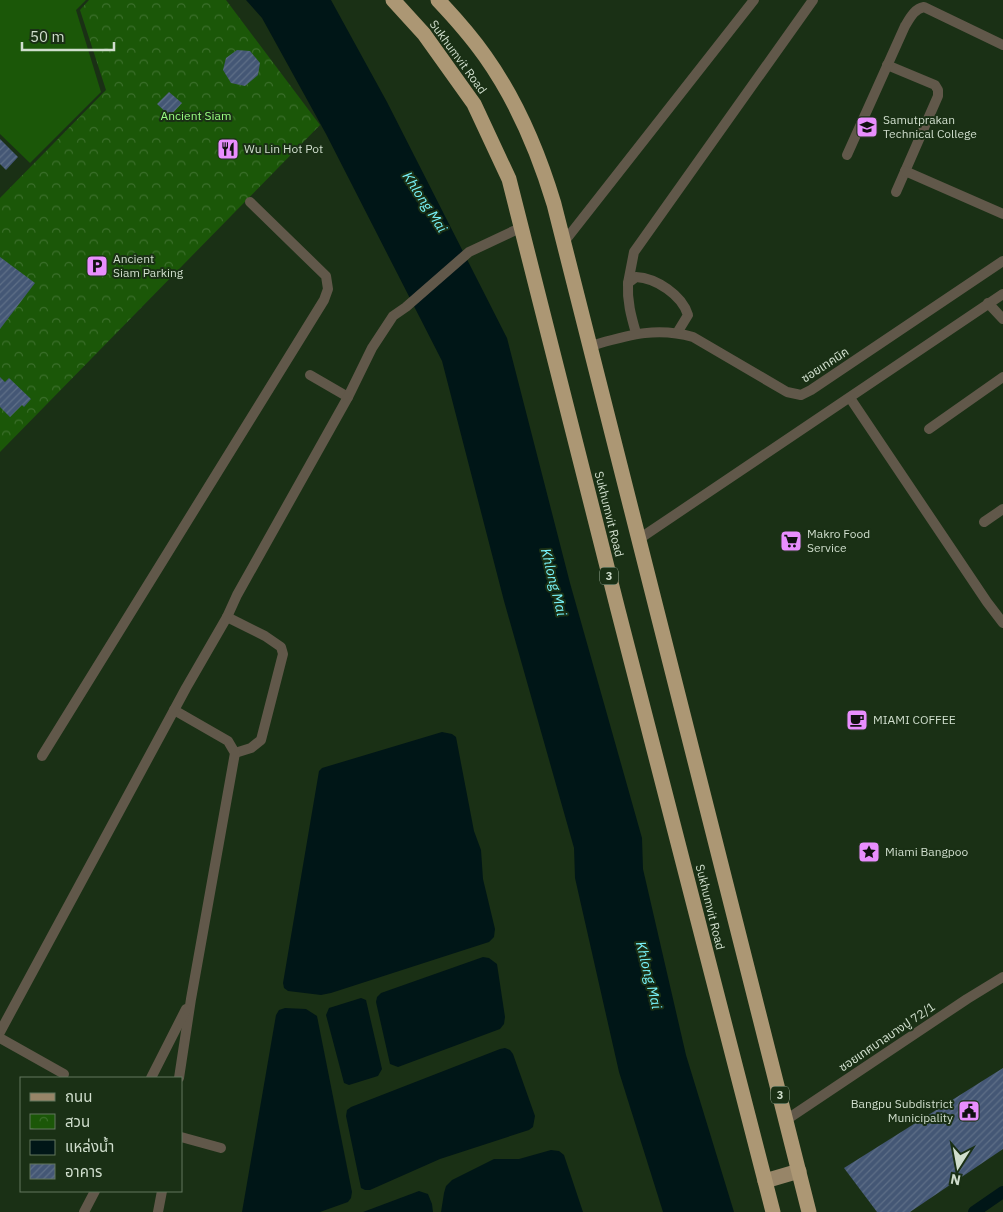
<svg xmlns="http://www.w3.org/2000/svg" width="1003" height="1212" viewBox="0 0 1003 1212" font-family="'IBM Plex Sans','Noto Sans Thai',sans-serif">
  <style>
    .green { fill: #1b5708 }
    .park { fill: url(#park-crowns) }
    .water { fill: #001617 }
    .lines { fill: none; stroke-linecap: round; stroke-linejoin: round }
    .canal { stroke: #001617; stroke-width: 12 }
    .building { fill: url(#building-hatch) }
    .street { stroke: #61584a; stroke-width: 10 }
    .primary { stroke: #978568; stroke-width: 15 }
    .highway { stroke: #ac9774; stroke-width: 15 }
    .labels { text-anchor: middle; stroke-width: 4; stroke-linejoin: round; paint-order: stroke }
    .shield { fill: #1a3015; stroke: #99aa96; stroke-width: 1 }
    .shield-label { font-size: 11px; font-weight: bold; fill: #d0decd }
    .street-label { font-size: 12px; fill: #d0decd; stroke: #1a3015 }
    .park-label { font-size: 12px; fill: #9afe83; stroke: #1a3015 }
    .poi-label { font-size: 12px; fill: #d0decd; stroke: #1a3015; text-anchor: start }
    .water-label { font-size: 14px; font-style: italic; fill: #78f3fa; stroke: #1a3015 }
  </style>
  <defs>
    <pattern id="park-crowns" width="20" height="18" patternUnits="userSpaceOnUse" patternTransform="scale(1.25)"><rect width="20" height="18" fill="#1b5708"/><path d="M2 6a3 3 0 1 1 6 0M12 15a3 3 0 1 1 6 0" fill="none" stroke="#3b6f2b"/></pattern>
    <pattern id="building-hatch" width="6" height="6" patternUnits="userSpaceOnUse" patternTransform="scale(1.25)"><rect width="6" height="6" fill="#445775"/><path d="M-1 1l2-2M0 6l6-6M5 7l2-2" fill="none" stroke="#5e6f87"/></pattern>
  </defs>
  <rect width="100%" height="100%" fill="#1a3015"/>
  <!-- green -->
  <polygon class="green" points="0,0 86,0 76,10 101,92 30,163 0,134"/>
  <!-- park -->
  <polygon class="park" points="89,0 226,0 320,125 0,452 0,198 106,90 80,10"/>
  <!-- water -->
  <g class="water">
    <polygon points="246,0 331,0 387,102 507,338 570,583 642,838 643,869 686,1055 734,1212 663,1212 619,1072 575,878 574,848 504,601 442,361 326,134 262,18"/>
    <polygon points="442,732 452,734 456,737 474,831 481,850 483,879 495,929 494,937 489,942 331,993 321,995 288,991 284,988 283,983 319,771 322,768"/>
    <polygon points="483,957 489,958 497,964 505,1017 504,1024 500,1029 398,1067 390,1064 376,1002 377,997 381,993"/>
    <polygon points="361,998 366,1000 382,1069 378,1076 349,1085 344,1083 326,1015 329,1008"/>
    <polygon points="285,1008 306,1009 317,1016 352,1192 351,1198 348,1202 320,1212 242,1212 276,1015 279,1010"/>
    <polygon points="505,1048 510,1050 513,1054 535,1116 533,1127 529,1130 440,1159 370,1190 365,1190 361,1188 346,1116 347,1110 351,1107 500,1049"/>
    <polygon points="551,1150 559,1151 564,1155 583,1212 441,1212 444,1193 446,1186 452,1180 494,1159 519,1159"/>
    <polygon points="419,1191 428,1194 432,1204 433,1212 363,1212"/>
  </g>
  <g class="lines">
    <!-- canal -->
    <polyline class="canal" points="974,1212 1003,1192"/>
  </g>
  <!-- building -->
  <g class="building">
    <polygon points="237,50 250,51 260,63 258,75 245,86 231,83 223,70 226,58"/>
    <polygon points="169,92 182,103 170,116 157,104"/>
    <polygon points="0,139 18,157 6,170 0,164"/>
    <polygon points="0,257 35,283 0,329"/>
    <polygon points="0,377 5,382 9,378 31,399 24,407 22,405 10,417 0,407"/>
    <polygon points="1003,1068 1003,1149 910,1212 877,1212 844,1168"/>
  </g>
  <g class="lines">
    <!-- street -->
    <g class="street">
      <polyline points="887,65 935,85 938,90 938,96 896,192"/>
      <path d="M847,155L905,26C910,18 914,9 924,7L1003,45"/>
      <polyline points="905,171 1003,214"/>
      <polyline points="564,242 754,0"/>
      <polyline points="628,283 634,252 813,0"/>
      <polyline points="988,303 1003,319"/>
      <path d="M636,333C631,316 627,301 628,283L636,277C656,278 682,295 688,315L677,333"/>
      <path d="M590,346C626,336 655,326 693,337L787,392L801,395L811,390L1003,261"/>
      <polyline points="310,375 348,397"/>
      <polyline points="850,398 987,602 1003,623"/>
      <polyline points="929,429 1003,377"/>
      <polyline points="984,522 1003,509"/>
      <polyline points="639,539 1003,294"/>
      <polyline points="227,617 265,636 281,647 283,654 261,740 251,748 235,753"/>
      <polyline points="174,710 228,741 235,753 191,999 179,1078"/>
      <polyline points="42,756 324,300 328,289 326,276 250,202"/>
      <polyline points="0,1032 186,688 227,617 237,595 348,397 372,348 393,316 406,307 469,252 522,227"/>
      <polyline points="0,1038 64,1074"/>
      <polyline points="151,1078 186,1009"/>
      <polyline points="786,1120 967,999 1003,977"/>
      <polyline points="181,1137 221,1148"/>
      <polyline points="84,1212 95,1191"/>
      <polyline points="158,1212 162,1191"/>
    </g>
    <!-- primary -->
    <polyline class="primary" points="765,1181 799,1171"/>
    <!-- highway -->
    <g class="highway">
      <polyline points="393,0 424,34 474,104 509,179 618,610 773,1212"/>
      <path d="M438,0C455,18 471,36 485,56C517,101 538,151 554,204L809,1212"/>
    </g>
  </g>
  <!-- icons -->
  <defs>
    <g id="university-square" transform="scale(1.125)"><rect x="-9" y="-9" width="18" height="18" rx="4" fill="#e98efe" stroke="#1a3015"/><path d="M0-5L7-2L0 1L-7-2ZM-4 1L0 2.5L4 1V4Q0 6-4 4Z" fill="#111"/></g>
    <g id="restaurant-square" transform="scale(1.125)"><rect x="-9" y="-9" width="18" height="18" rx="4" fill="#e98efe" stroke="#1a3015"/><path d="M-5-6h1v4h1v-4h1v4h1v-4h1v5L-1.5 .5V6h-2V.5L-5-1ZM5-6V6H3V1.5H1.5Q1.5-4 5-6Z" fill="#111"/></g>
    <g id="parking-square" transform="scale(1.125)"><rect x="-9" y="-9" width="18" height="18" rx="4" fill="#e98efe" stroke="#1a3015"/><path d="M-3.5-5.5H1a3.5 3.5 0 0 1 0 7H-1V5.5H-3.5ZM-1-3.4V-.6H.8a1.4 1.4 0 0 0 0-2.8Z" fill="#111"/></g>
    <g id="supermarket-square" transform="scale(1.125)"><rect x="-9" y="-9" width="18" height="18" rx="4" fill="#e98efe" stroke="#1a3015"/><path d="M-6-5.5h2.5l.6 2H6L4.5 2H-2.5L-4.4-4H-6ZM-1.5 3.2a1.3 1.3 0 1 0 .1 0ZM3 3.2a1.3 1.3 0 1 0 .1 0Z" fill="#111"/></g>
    <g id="cafe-square" transform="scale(1.125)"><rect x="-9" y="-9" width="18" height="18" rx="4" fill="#e98efe" stroke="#1a3015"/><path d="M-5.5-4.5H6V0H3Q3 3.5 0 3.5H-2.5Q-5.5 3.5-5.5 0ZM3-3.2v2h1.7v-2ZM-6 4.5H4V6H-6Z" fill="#111"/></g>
    <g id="sight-square" transform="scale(1.125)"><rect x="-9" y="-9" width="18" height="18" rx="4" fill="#e98efe" stroke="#1a3015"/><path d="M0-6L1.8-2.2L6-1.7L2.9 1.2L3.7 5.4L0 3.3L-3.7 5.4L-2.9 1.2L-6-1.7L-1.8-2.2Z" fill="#111"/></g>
    <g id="civic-square" transform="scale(1.125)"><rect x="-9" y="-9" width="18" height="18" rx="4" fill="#e98efe" stroke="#1a3015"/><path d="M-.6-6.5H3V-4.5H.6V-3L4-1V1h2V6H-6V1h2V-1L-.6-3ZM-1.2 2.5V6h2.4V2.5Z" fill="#111"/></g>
  </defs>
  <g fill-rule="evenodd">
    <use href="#university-square" x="867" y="127"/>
    <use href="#restaurant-square" x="228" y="149"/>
    <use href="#parking-square" x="97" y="266"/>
    <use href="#supermarket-square" x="791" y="541"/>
    <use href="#cafe-square" x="857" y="720"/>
    <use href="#sight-square" x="869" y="852"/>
    <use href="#civic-square" x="969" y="1111"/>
  </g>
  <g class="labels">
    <!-- shield labels -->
    <g class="shield">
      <rect x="600" y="567.5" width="18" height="17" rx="4"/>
      <rect x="771" y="1086.5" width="18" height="17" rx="4"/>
    </g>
    <g class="shield-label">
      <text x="609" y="580">3</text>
      <text x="780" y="1099">3</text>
    </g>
    <!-- street labels -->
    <g class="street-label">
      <text transform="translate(458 57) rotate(54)" y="4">Sukhumvit Road</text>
      <text transform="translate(825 365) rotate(-33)" y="4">ซอยเทคนิค</text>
      <text transform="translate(609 514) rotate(76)" y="4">Sukhumvit Road</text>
      <text transform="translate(710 907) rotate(76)" y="4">Sukhumvit Road</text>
      <text transform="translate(887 1037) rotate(-34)" y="4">ซอยเทศบาลบางปู 72/1</text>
    </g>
    <!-- park labels -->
    <g class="park-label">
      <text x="196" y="120">Ancient Siam</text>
    </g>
    <!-- poi labels -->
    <g class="poi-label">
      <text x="883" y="124">Samutprakan<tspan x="883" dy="14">Technical College</tspan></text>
      <text x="244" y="153">Wu Lin Hot Pot</text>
      <text x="113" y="263">Ancient<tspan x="113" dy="14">Siam Parking</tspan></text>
      <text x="807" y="538">Makro Food<tspan x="807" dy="14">Service</tspan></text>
      <text x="873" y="724">MIAMI COFFEE</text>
      <text x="885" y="856">Miami Bangpoo</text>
      <text x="953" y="1108" text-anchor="end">Bangpu Subdistrict<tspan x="953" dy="14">Municipality</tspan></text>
    </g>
    <!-- water labels -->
    <g class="water-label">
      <text transform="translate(425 202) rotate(57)" y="5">Khlong Mai</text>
      <text transform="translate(554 582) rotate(76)" y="5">Khlong Mai</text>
      <text transform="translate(649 975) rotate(76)" y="5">Khlong Mai</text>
    </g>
  </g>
  <!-- legend -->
  <rect x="20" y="1077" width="162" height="115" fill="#1a3015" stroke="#63765f"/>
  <rect x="30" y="1093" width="25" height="8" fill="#978568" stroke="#63765f"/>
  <text x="65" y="1102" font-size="15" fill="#d0decd">ถนน</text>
  <rect x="30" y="1114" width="25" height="15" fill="url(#park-crowns)" stroke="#63765f"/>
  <text x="65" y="1127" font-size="15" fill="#d0decd">สวน</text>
  <rect x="30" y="1140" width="25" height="15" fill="#001617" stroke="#63765f"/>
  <text x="65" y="1152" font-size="15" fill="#d0decd">แหล่งน้ำ</text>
  <rect x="30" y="1164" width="25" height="15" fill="url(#building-hatch)" stroke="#63765f"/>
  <text x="65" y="1177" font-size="15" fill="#d0decd">อาคาร</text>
  <!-- north arrow -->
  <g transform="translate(958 1167) rotate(191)" stroke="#1a3015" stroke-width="4" paint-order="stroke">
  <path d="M0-4L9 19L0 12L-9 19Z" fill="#d0decd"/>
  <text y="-8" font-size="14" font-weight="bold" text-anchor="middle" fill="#d0decd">N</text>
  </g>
  <!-- scale -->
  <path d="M22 42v8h92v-8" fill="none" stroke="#d0decd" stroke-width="2.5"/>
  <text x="30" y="42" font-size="15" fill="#d0decd" stroke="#1a3015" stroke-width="4" paint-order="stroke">50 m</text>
</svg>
